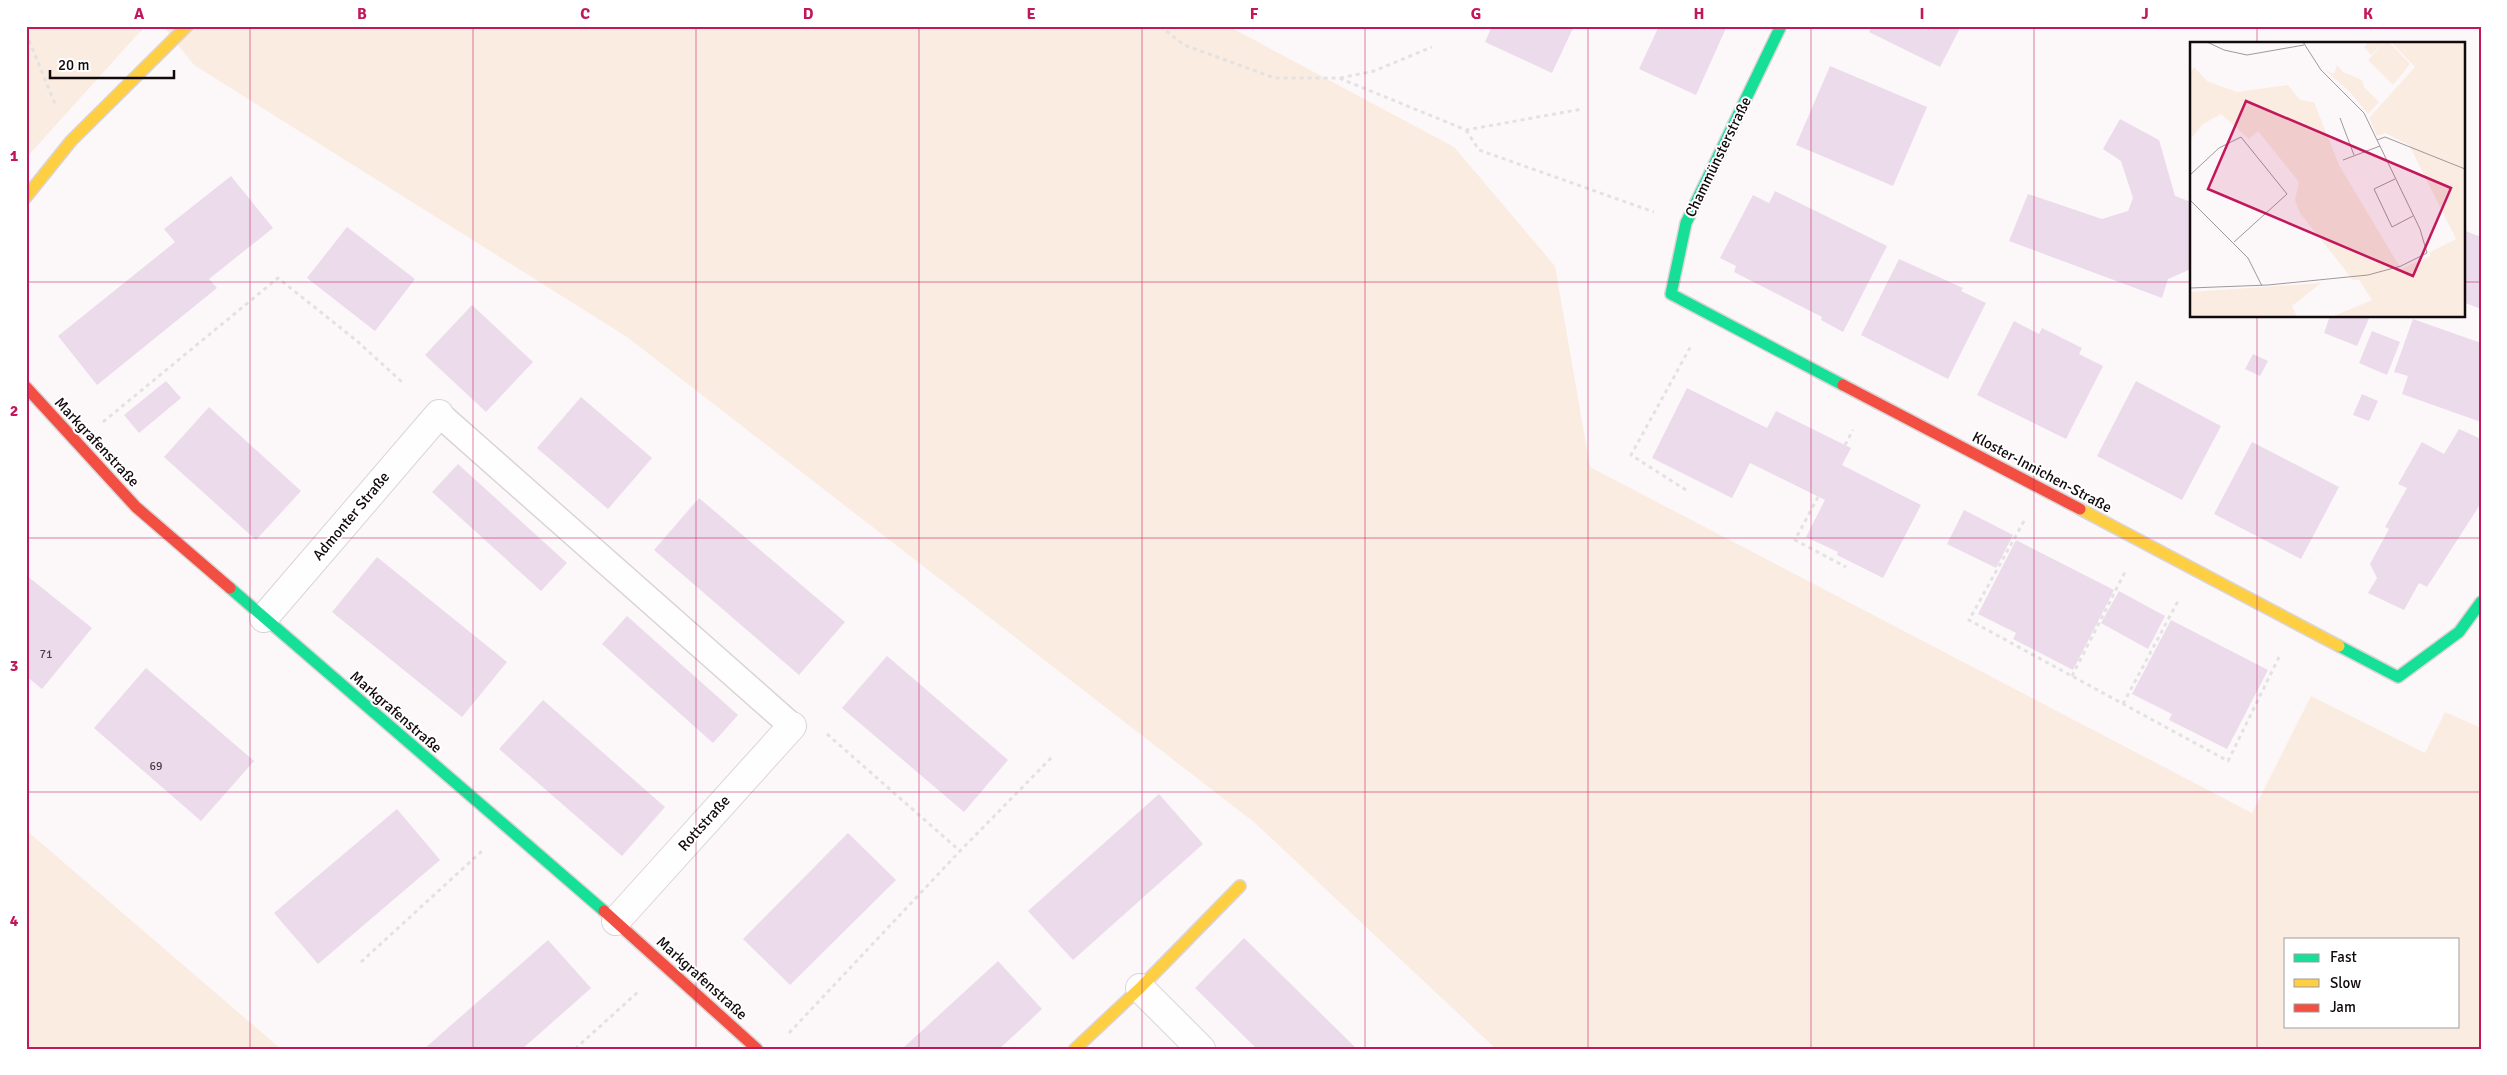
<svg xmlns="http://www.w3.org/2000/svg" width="2507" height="1075" viewBox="0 0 2507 1075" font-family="Signika,sans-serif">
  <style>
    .green { fill: #faece0; fill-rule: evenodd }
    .building { fill: #ecdbeb }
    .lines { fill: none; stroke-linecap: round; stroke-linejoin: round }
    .lane-casing { stroke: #dbd4d6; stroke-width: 28 }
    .street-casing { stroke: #dbd4d6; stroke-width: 30 }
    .fast-casing { stroke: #dbd4d6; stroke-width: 14 }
    .slow-casing { stroke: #dbd4d6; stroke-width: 14 }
    .jam-casing { stroke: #dbd4d6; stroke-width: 14 }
    .path { stroke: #e3e2e2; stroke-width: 3; stroke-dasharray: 4 4; stroke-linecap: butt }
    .lane { stroke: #fffefe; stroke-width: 25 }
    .street { stroke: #fffefe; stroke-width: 28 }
    .fast { stroke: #16e098; stroke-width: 11 }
    .slow { stroke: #ffcf43; stroke-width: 11 }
    .jam { stroke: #f24e42; stroke-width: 11 }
    .grid { fill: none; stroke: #c2185b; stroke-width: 1; stroke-opacity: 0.55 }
    .labels { text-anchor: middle; stroke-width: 4; stroke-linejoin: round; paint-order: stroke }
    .number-label { font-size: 12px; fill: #483e43 }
    .street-label { font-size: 15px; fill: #11090b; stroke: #fff }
    .inset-road { fill: none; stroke: #9e989a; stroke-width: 1 }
    .view { fill: #c2185b; fill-opacity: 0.15; stroke: #c2185b; stroke-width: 2.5 }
    .inset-edge { fill: none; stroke: #11090b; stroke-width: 2.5 }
    .neatline { fill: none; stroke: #c2185b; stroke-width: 2 }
    .grid-label { font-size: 16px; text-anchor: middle; font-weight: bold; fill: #c2185b }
  </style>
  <rect width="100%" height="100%" fill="#fcf8fa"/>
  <!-- green -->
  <g class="green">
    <polygon points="26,26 145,26 26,158"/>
    <path d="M163,26H1228L1454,147L1555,266L1590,467L2252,813L2311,696L2425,753L2445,712L2481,728V1049H1496L1255,823L627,337L194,65ZM2286,939H2458V1026H2286Z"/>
    <polygon points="26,830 281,1049 26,1049"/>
  </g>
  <!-- building -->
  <g class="building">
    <polygon points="1492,26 1574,26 1552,73 1485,42"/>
    <polygon points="1659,26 1726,28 1696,95 1639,69"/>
    <polygon points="1872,26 1961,26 1940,67 1869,32"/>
    <polygon points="1830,66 1927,107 1893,186 1796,145"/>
    <polygon points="2120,119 2159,140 2175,196 2191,202 2191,269 2168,279 2162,298 2009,241 2028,194 2102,219 2128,211 2133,198 2121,161 2103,149"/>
    <polygon points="231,176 273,228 209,279 217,288 97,385 58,336 175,242 164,229"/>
    <polygon points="1775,191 1887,246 1843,332 1821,320 1822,317 1734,272 1736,266 1720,258 1753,195 1769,203"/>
    <polygon points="347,227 415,279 375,331 307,278"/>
    <polygon points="2463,230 2481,237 2481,309 2463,302"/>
    <polygon points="1899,259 1963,288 1961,291 1986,303 1948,379 1861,335"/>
    <polygon points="472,305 533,362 486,412 425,355"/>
    <polygon points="2330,316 2370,316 2357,346 2324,333"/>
    <polygon points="2413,319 2481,343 2481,422 2402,394 2408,376 2394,372"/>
    <polygon points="2014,321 2039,334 2042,328 2082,348 2079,354 2103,366 2066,439 1977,395"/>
    <polygon points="2372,331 2400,342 2387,375 2359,363"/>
    <polygon points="2253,354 2268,361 2260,376 2245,369"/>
    <polygon points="166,381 181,398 139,433 124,415"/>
    <polygon points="2136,381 2221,426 2182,500 2097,456"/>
    <polygon points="1687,388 1767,428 1776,411 1851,448 1842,465 1921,505 1883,578 1837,555 1838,552 1806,537 1825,500 1750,463 1732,498 1652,458"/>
    <polygon points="2362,394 2378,401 2369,421 2353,415"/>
    <polygon points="581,397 652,458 608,509 537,448"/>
    <polygon points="209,407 301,491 256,540 164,457"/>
    <polygon points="2459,429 2481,439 2481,503 2427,587 2419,583 2404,610 2368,593 2377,578 2370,564 2389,529 2385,527 2407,488 2398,484 2422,442 2444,454"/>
    <polygon points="2252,442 2339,487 2301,559 2214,514"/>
    <polygon points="458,464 567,563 541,591 432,492"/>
    <polygon points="699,498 845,622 799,675 654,550"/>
    <polygon points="1964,510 2013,535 1996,568 1947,544"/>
    <polygon points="2016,540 2114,590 2073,670 2013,639 2016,633 1978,614"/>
    <polygon points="377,557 507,662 462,717 332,612"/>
    <polygon points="26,575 92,628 42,689 26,676"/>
    <polygon points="2119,591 2165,616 2148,649 2101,623"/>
    <polygon points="627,616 738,715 713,743 602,644"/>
    <polygon points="2171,620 2268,670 2227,749 2169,720 2172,714 2132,694"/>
    <polygon points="887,656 1008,760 964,812 842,708"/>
    <polygon points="146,668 254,761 201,821 94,728"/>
    <polygon points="543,700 665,807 622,856 499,749"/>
    <polygon points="1159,794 1203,844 1073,960 1028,911"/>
    <polygon points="397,809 440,860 318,964 274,913"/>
    <polygon points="848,833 896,880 790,985 743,939"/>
    <polygon points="1244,938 1357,1049 1257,1049 1195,988"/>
    <polygon points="548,940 591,988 572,1005 522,1049 424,1049"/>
    <polygon points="998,961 1042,1009 1022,1028 999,1049 902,1049"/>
  </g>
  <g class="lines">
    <!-- lane casing -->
    <g class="lane-casing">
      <polyline id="lane" points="439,414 792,726"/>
    </g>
    <!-- street casing -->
    <g class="street-casing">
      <g id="street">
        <polyline points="264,618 439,414"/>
        <polyline points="616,921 792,726"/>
        <polyline points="1140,988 1201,1049"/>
      </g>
    </g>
    <!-- fast casing -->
    <g class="fast-casing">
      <g id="fast">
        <polyline points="1781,26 1686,223 1671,294 1843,385"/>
        <polyline points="230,588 604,911"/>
        <polyline points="2339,646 2398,677 2459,632 2481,602"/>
      </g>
    </g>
    <!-- slow casing -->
    <g class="slow-casing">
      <g id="slow">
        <polyline points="26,197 71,141 187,26"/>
        <polyline points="2080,509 2339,646"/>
        <polyline points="1075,1049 1140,988 1240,886"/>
      </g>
    </g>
    <!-- jam casing -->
    <g class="jam-casing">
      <g id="jam">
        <polyline points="1843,385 2080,509"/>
        <polyline points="26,387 136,507 230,588"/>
        <polyline points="604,911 757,1049"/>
      </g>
    </g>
    <!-- path -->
    <g class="path">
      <polyline points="1160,26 1184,45 1275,78 1339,78 1466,130 1582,109"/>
      <polyline points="26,33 56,106"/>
      <polyline points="1340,78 1374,71 1432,47"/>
      <polyline points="1466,130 1479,150 1654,212"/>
      <polyline points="103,422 278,278 357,341 402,382"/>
      <polyline points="1845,445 1853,430"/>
      <polyline points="1686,490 1631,455 1692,344"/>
      <polyline points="1818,497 1795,540 1846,567"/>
      <polyline points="2024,521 1969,620 2228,761 2280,655"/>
      <polyline points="2072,676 2125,572"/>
      <polyline points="2123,704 2178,601"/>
      <polyline points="827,734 960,851"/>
      <polyline points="361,962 482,851"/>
      <polyline points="789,1033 960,851 1052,757"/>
      <polyline points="575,1049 639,991"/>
    </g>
    <!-- lane -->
    <use href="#lane" class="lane"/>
    <!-- street -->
    <use href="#street" class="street"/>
    <!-- fast -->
    <use href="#fast" class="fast"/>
    <!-- slow -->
    <use href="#slow" class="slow"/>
    <!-- jam -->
    <use href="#jam" class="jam"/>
  </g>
  <!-- grid -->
  <path class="grid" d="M250,26V1049M473,26V1049M696,26V1049M919,26V1049M1142,26V1049M1365,26V1049M1588,26V1049M1811,26V1049M2034,26V1049M2257,26V44M26,282H2191M2463,282H2481M2257,316V1049M26,538H2481M26,792H2481"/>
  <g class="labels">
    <!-- number labels -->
    <g class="number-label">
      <text x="46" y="658">71</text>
      <text x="156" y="770">69</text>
    </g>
    <!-- street labels -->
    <g class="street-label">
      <text transform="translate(1718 157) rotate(-64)" y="5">Chammünsterstraße</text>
      <text transform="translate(97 442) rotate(47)" y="5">Markgrafenstraße</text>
      <text transform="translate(2042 472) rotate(28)" y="5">Kloster-Innichen-Straße</text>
      <text transform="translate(351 516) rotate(-50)" y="5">Admonter Straße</text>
      <text transform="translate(396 712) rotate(41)" y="5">Markgrafenstraße</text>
      <text transform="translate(704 823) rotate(-48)" y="5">Rottstraße</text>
      <text transform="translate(702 978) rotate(42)" y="5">Markgrafenstraße</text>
    </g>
  </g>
  <!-- overview -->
  <g transform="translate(2190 42)">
    <rect width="275" height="275" fill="#fcf8fa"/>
    <path d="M179,0H191L193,2L181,13L174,5ZM195,0H199L220,22L203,43L178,18ZM201,0H275V275H142L182,258L169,238H163L110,171L105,158L109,140L68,89L59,97L31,72L13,82L0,98V31L4,25L17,39L47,50L98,43L110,58L124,60L149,123L211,227L240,214V210L266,197L219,103L195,91L187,94L179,76L225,25ZM147,23L153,30L172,38L174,45L189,60L178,72L160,50L135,28L144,32ZM131,241L102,264L107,275H0V250Z" fill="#faece0"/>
    <path class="inset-road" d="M17,0L34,8L57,13L114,3M150,76L164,113M187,98L195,95L275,127M153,118L190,104M0,133L29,106L51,95L97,152L44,200M205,137L184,147L202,185L223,174M0,158L58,216L72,244M0,246L78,243L178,233L211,224L237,211L230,187L174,71L131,28L113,0"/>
    <path class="view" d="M56,59L261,146L223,234L18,147Z"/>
    <rect width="275" height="275" class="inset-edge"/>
  </g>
  <!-- border -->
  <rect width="2507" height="1075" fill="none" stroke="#ffffff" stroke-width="55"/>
  <!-- legend -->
  <rect x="2284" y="938" width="175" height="90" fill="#ffffff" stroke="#a09d9d"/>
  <rect x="2294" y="954" width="25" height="8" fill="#16e098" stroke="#a09d9d"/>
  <text x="2330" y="962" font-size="15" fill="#11090b">Fast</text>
  <rect x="2294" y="979" width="25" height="8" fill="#ffcf43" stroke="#a09d9d"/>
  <text x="2330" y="988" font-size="15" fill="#11090b">Slow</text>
  <rect x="2294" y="1004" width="25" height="8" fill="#f24e42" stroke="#a09d9d"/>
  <text x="2330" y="1012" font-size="15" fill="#11090b">Jam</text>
  <!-- scale -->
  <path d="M50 70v8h124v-8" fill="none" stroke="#11090b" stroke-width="2.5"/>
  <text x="58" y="70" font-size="15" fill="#11090b" stroke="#ffffff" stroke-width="4" paint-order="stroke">20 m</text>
  <rect x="28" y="28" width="2452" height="1020" class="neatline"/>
  <g class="grid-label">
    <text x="139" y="19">A</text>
    <text x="362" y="19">B</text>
    <text x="585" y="19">C</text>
    <text x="808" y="19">D</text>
    <text x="1031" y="19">E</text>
    <text x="1254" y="19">F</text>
    <text x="1476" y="19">G</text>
    <text x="1699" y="19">H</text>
    <text x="1922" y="19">I</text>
    <text x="2145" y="19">J</text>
    <text x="2368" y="19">K</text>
    <text x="14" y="161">1</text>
    <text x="14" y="416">2</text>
    <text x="14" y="671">3</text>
    <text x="14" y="926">4</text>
  </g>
</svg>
